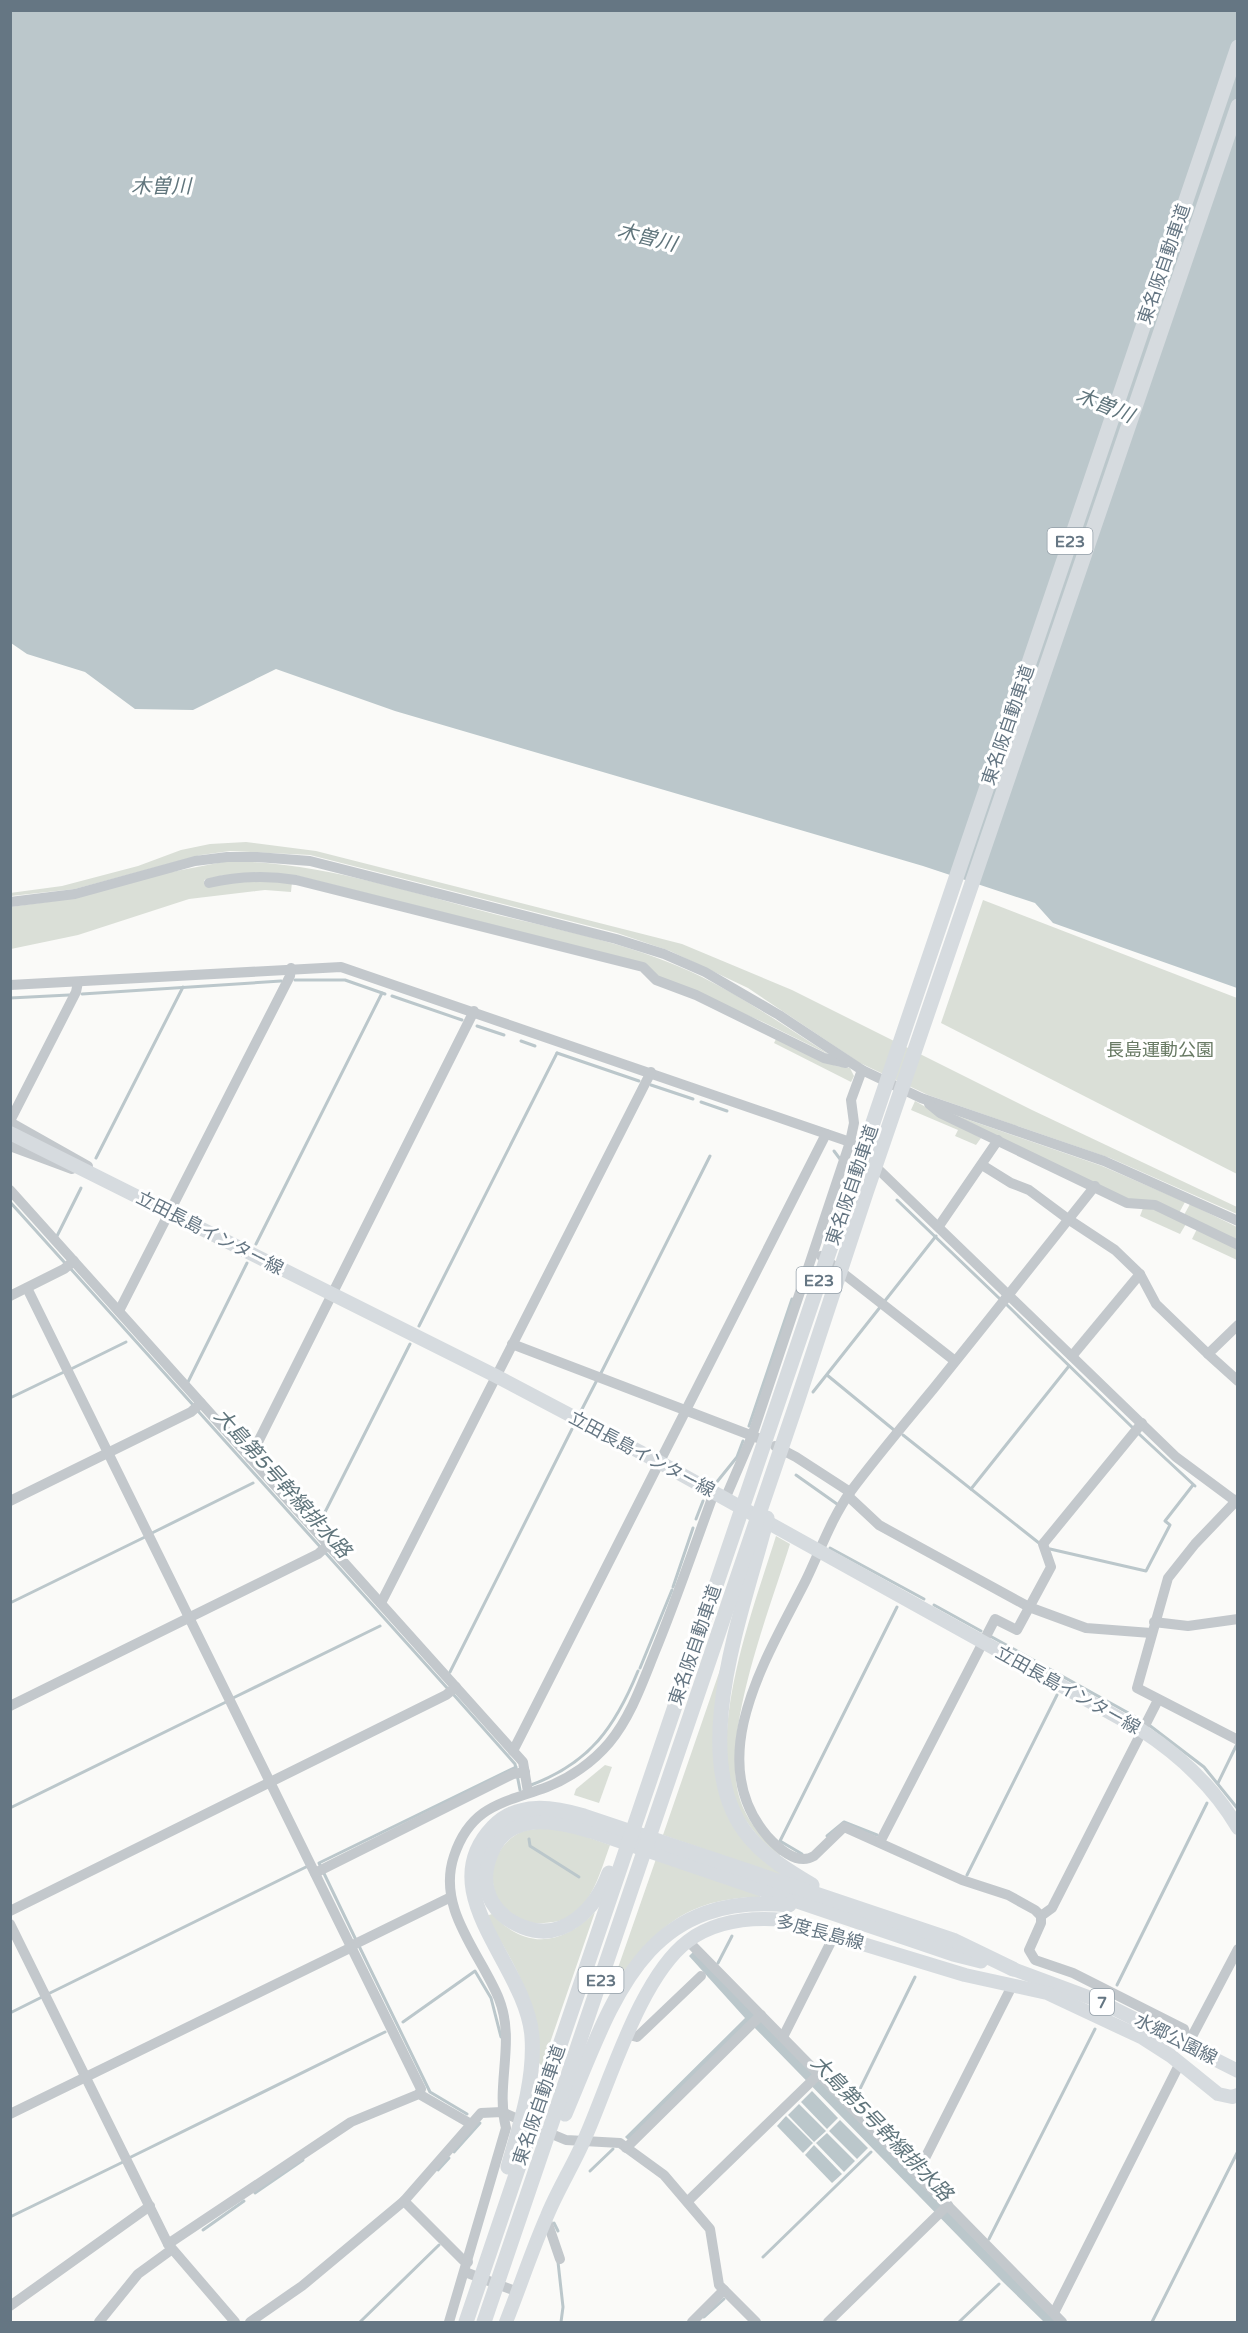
<svg xmlns="http://www.w3.org/2000/svg" width="1248" height="2333" viewBox="0 0 1248 2333" font-family="'Varela Round','Noto Sans JP',sans-serif">
  <style>
    .green { fill: #dadfd7 }
    .water { fill: #bbc7cb }
    .lines { fill: none; stroke-linecap: round; stroke-linejoin: round }
    .stream { stroke: #bbc7cb; stroke-width: 3 }
    .minor { stroke: #c3c8cc; stroke-width: 10 }
    .major { stroke: #d6dbdf; stroke-width: 14 }
    .highway { stroke: #d6dbdf; stroke-width: 15 }
    .labels { text-anchor: middle; stroke-width: 6; stroke-linejoin: round; paint-order: stroke }
    .shield { fill: #fff; stroke: #939fa8; stroke-width: 1.5 }
    .shield-label { font-size: 16px; font-weight: bold; fill: #657683 }
    .street-label { font-size: 18px; fill: #657683; stroke: #fff }
    .park-label { font-size: 18px; fill: #687a64; stroke: #fff }
    .water-label { font-size: 20px; font-style: italic; fill: #60757c; stroke: #fff }
  </style>
  <rect width="100%" height="100%" fill="#fafaf8"/>
  <!-- green -->
  <g class="green">
    <polygon points="246,842 316,851 682,944 792,990 1032,1110 1237,1207 1237,1214 1110,1158 928,1095 860,1063 748,988 670,951 617,933 310,855 230,851 201,855 75,889 11,896 10,893 62,886 138,866 181,850 210,844"/>
    <path d="M228,861C319,862 406,891 494,914C564,931 637,945 702,977C746,999 788,1028 830,1055L763,1022L659,977L644,963L294,875H224L204,880L205,886L238,879L292,882L291,892L265,890L189,899L78,935L11,949L10,907L76,898L166,873Z"/>
    <polygon points="983,900 1237,998 1237,1174 941,1023"/>
    <polygon points="777,1037 836,1066 850,1068 854,1076 851,1082 774,1043"/>
    <polygon points="915,1101 981,1138 976,1145 955,1136 958,1130 911,1110"/>
    <polygon points="952,1114 1102,1166 1185,1202 1179,1213 1129,1200"/>
    <polygon points="1190,1204 1237,1227 1237,1241 1184,1215"/>
    <polygon points="1143,1208 1157,1210 1186,1224 1180,1234 1140,1216"/>
    <polygon points="1197,1229 1237,1249 1237,1260 1192,1239"/>
    <path d="M776,1536L790,1544C770,1609 721,1731 739,1796C745,1819 763,1840 781,1854L778,1857C763,1842 748,1827 738,1807C704,1736 754,1607 776,1536Z"/>
    <path d="M732,1635C721,1695 697,1767 733,1823C746,1843 770,1861 788,1878L663,1835Z"/>
    <polygon points="605,1765 612,1767 599,1803 574,1795 576,1789"/>
    <path d="M546,1828L567,1830L610,1845C602,1867 595,1894 578,1911C568,1920 557,1922 544,1923C492,1928 472,1859 519,1833C527,1829 538,1829 546,1828Z"/>
    <path d="M656,1859L760,1894V1897C685,1898 653,1929 615,1989L612,1985Z"/>
    <path d="M595,1912L542,2066L538,2062C536,1996 518,1971 486,1916L492,1914C526,1950 561,1946 595,1912Z"/>
  </g>
  <!-- water -->
  <g class="water">
    <polygon points="11,11 1237,11 1237,988 1053,923 1035,903 923,866 395,711 276,669 193,710 135,709 85,672 27,654 11,643"/>
    <polygon points="693,1952 1056,2322 1044,2322 1002,2281 749,2022 629,2141 625,2137 745,2018 689,1956"/>
    <polygon points="812,2091 838,2118 827,2129 801,2102"/>
    <polygon points="799,2104 826,2131 814,2142 788,2115"/>
    <polygon points="786,2116 813,2143 803,2153 777,2126"/>
    <polygon points="840,2120 868,2148 857,2159 829,2131"/>
    <polygon points="827,2133 855,2161 844,2172 816,2143"/>
    <polygon points="814,2145 842,2174 832,2183 805,2155"/>
  </g>
  <g class="lines">
    <!-- stream -->
    <g class="stream">
      <polyline points="295,980 345,980 385,994"/>
      <polyline points="82,994 281,981"/>
      <polyline points="392,996 462,1020"/>
      <polyline points="10,998 69,995"/>
      <polyline points="477,1026 504,1035"/>
      <polyline points="521,1041 535,1046"/>
      <polyline points="557,1053 639,1081"/>
      <polyline points="651,1085 693,1099"/>
      <polyline points="701,1102 727,1111"/>
      <polyline points="834,1151 840,1159"/>
      <polyline points="96,1158 183,987"/>
      <polyline points="897,1200 1000,1299"/>
      <polyline points="10,1202 65,1263"/>
      <polyline points="57,1236 81,1188"/>
      <polyline points="256,1244 382,993"/>
      <polyline points="70,1268 194,1406"/>
      <polyline points="884,1302 936,1236"/>
      <polyline points="1007,1305 1132,1427"/>
      <polyline points="419,1326 557,1053"/>
      <polyline points="71,1369 126,1342"/>
      <polyline points="601,1373 710,1156"/>
      <polyline points="827,1375 894,1430"/>
      <polyline points="188,1382 247,1263"/>
      <polyline points="813,1392 881,1306"/>
      <polyline points="10,1398 64,1372"/>
      <polyline points="198,1411 448,1689"/>
      <polyline points="581,1411 597,1380"/>
      <polyline points="749,1426 792,1299"/>
      <polyline points="1139,1434 1195,1486"/>
      <polyline points="903,1435 1039,1543"/>
      <polyline points="796,1475 837,1504"/>
      <polyline points="716,1483 737,1457 743,1441"/>
      <polyline points="971,1489 1069,1366"/>
      <polyline points="696,1519 703,1501"/>
      <polyline points="318,1526 410,1344"/>
      <polyline points="152,1533 253,1483"/>
      <polyline points="830,1548 924,1599"/>
      <polyline points="1050,1549 1146,1571 1170,1525 1165,1521 1193,1485"/>
      <polyline points="673,1587 693,1528"/>
      <polyline points="10,1603 145,1537"/>
      <polyline points="934,1605 981,1631"/>
      <polyline points="990,1636 1141,1720"/>
      <polyline points="640,1668 672,1590"/>
      <polyline points="450,1672 572,1429"/>
      <polyline points="453,1694 515,1764 520,1790"/>
      <polyline points="233,1698 380,1626"/>
      <polyline points="1149,1725 1204,1767 1238,1809"/>
      <polyline points="1218,1783 1237,1744"/>
      <path d="M531,1785C590,1763 615,1727 638,1671"/>
      <polyline points="10,1808 226,1702"/>
      <polyline points="827,1836 844,1822 877,1835"/>
      <polyline points="529,1839 530,1846 579,1877"/>
      <polyline points="802,1854 780,1841 897,1607"/>
      <polyline points="967,1875 1057,1695"/>
      <polyline points="356,1940 319,1863 516,1767"/>
      <polyline points="359,1946 430,2092 467,2114"/>
      <polyline points="718,1963 732,1936"/>
      <polyline points="1117,1985 1207,1803"/>
      <polyline points="50,1993 308,1866"/>
      <polyline points="10,2013 42,1997"/>
      <polyline points="403,2022 475,1971 491,1998 501,2037"/>
      <polyline points="855,2099 915,1977"/>
      <polyline points="454,2152 480,2123"/>
      <polyline points="131,2157 385,2032"/>
      <polyline points="438,2170 449,2158"/>
      <polyline points="590,2171 613,2149"/>
      <polyline points="255,2193 303,2160"/>
      <polyline points="10,2217 123,2162"/>
      <polyline points="554,2223 558,2231"/>
      <polyline points="203,2230 244,2201"/>
      <polyline points="989,2239 1095,2029"/>
      <polyline points="763,2257 871,2152"/>
      <polyline points="558,2262 563,2307 561,2322"/>
      <polyline points="704,2317 724,2299"/>
      <polyline points="360,2322 439,2245"/>
      <polyline points="959,2322 999,2284"/>
      <polyline points="1152,2322 1238,2151"/>
    </g>
    <!-- minor -->
    <g class="minor">
      <path d="M209,883C239,876 265,875 296,880L643,967L656,980L696,995L824,1058L846,1063"/>
      <polyline points="10,902 75,894 195,861 227,857 257,857 310,861 616,939 664,954 705,972 779,1015 862,1070 921,1098 1104,1161 1238,1221"/>
      <polyline points="10,985 341,967 850,1142 1176,1457 1238,1503"/>
      <polyline points="929,1104 940,1113 1127,1203 1155,1205 1238,1245"/>
      <polyline points="10,1121 76,992 78,982"/>
      <polyline points="10,1122 88,1166"/>
      <polyline points="10,1146 72,1169"/>
      <polyline points="982,1165 1011,1183 1029,1190 1068,1219 1115,1250 1140,1274 1156,1304 1208,1354"/>
      <path d="M1095,1186C1041,1254 988,1321 934,1388C906,1422 877,1456 851,1491C832,1517 820,1551 806,1580C769,1654 700,1759 768,1837C779,1849 797,1866 814,1856L844,1827L962,1880L1008,1895L1035,1910L1041,1916V1923L1029,1950L1035,1960L1073,1973L1184,2029L1188,2044"/>
      <polyline points="10,1190 523,1762 528,1792"/>
      <polyline points="939,1226 998,1140"/>
      <polyline points="821,1256 955,1361"/>
      <polyline points="27,1288 421,2089 419,2094"/>
      <polyline points="10,1296 64,1269 74,1261"/>
      <polyline points="119,1311 290,976 291,968"/>
      <polyline points="1238,1325 1208,1354 1238,1381"/>
      <polyline points="512,1344 758,1438"/>
      <polyline points="1072,1356 1140,1274"/>
      <polyline points="775,1446 796,1457 850,1492"/>
      <polyline points="250,1458 474,1011"/>
      <polyline points="848,1496 879,1525 1029,1607 1086,1628 1151,1633"/>
      <polyline points="725,1499 752,1436 850,1142 854,1123 851,1100 862,1070"/>
      <polyline points="1238,1499 1195,1544 1168,1578 1137,1688 1238,1740"/>
      <polyline points="10,1501 191,1412 201,1403"/>
      <polyline points="381,1603 651,1072"/>
      <polyline points="1154,1622 1188,1626 1238,1619"/>
      <polyline points="10,1706 318,1554 328,1545"/>
      <polyline points="513,1751 826,1134"/>
      <polyline points="880,1842 995,1619 1017,1630 1051,1567 1043,1544 1142,1423"/>
      <polyline points="315,1873 513,1774 525,1772"/>
      <polyline points="10,1911 446,1695 456,1687"/>
      <polyline points="1041,1916 1052,1908 1158,1700"/>
      <polyline points="10,1924 168,2244 235,2322"/>
      <polyline points="688,1941 1062,2322"/>
      <polyline points="351,1946 451,1897"/>
      <polyline points="629,2035 637,2037 701,1976"/>
      <polyline points="783,2037 835,1934"/>
      <polyline points="1188,2044 1238,1949"/>
      <polyline points="10,2114 352,1947"/>
      <polyline points="542,2130 566,2140 620,2143 664,2175 710,2229 719,2285 756,2322"/>
      <polyline points="626,2148 761,2015"/>
      <polyline points="917,2174 1013,1984"/>
      <polyline points="404,2201 463,2260 468,2262"/>
      <polyline points="688,2201 819,2074"/>
      <polyline points="546,2218 560,2259"/>
      <polyline points="168,2244 351,2122 419,2094 471,2124"/>
      <polyline points="465,2272 518,2292"/>
      <polyline points="10,2306 150,2206"/>
      <polyline points="1054,2313 1180,2063"/>
      <polyline points="99,2322 138,2274 171,2250"/>
      <polyline points="250,2322 302,2286 404,2201 481,2113 502,2112 525,2122"/>
      <path d="M449,2322L506,2128C495,2085 516,2042 499,1999C481,1954 436,1909 454,1856C471,1805 504,1803 547,1787C570,1778 593,1762 609,1743C630,1718 642,1684 654,1654C676,1601 694,1547 714,1493"/>
      <polyline points="692,2322 724,2290"/>
      <polyline points="828,2322 948,2205"/>
    </g>
    <!-- major -->
    <g class="major">
      <path d="M10,1133L496,1376L659,1462L1141,1730C1181,1756 1214,1787 1238,1828"/>
      <polyline points="1013,1969 1099,2001 1238,2071"/>
      <path d="M506,2322C520,2287 532,2250 547,2216C558,2189 574,2164 585,2138C610,2082 640,1977 688,1941C716,1920 750,1917 784,1920L965,1975L1047,1993L1143,2038L1171,2056L1218,2094L1232,2097L1238,2095"/>
    </g>
    <!-- highway -->
    <g class="highway">
      <path d="M767,1518C745,1606 683,1761 750,1838C767,1858 790,1872 812,1885"/>
      <path d="M609,1873C596,1908 564,1943 523,1927C510,1922 499,1914 492,1902C485,1889 484,1875 488,1862C502,1810 552,1819 591,1831L953,1954L981,1961"/>
      <path d="M565,2114C613,2001 642,1891 789,1905"/>
      <path d="M508,2167C520,2125 535,2081 532,2037C527,1965 430,1893 493,1827C518,1801 553,1807 584,1816L953,1940L1013,1969"/>
      <polyline points="466,2322 1238,47"/>
      <polyline points="484,2322 798,1399 866,1193 1238,106"/>
    </g>
  </g>
  <g class="labels">
    <!-- shield labels -->
    <g class="shield">
      <rect x="1047.5" y="528" width="45" height="26" rx="4.5"/>
      <rect x="796.5" y="1267" width="45" height="26" rx="4.5"/>
      <rect x="578.5" y="1967" width="45" height="26" rx="4.5"/>
      <rect x="1090" y="1989" width="24" height="26" rx="4.5"/>
    </g>
    <g class="shield-label">
      <text x="1070" y="547">E23</text>
      <text x="819" y="1286">E23</text>
      <text x="601" y="1986">E23</text>
      <text x="1102" y="2008">7</text>
    </g>
    <!-- street labels -->
    <g class="street-label">
      <text transform="translate(1164 264) rotate(-71)" y="6">東名阪自動車道</text>
      <text transform="translate(1008 725) rotate(-71)" y="6">東名阪自動車道</text>
      <text transform="translate(852 1185) rotate(-71)" y="6">東名阪自動車道</text>
      <text transform="translate(210 1233) rotate(27)" y="6">立田長島インター線</text>
      <text transform="translate(642 1454) rotate(28)" y="6">立田長島インター線</text>
      <text transform="translate(695 1645) rotate(-71)" y="6">東名阪自動車道</text>
      <text transform="translate(1068 1690) rotate(29)" y="6">立田長島インター線</text>
      <text transform="translate(820 1932) rotate(15)" y="6">多度長島線</text>
      <text transform="translate(1176 2039) rotate(27)" y="6">水郷公園線</text>
      <text transform="translate(539 2105) rotate(-71)" y="6">東名阪自動車道</text>
    </g>
    <!-- park labels -->
    <g class="park-label">
      <text x="1160" y="1056">長島運動公園</text>
    </g>
    <!-- water labels -->
    <g class="water-label">
      <text x="161" y="193">木曽川</text>
      <text transform="translate(647 237) rotate(14)" y="7">木曽川</text>
      <text transform="translate(1105 405) rotate(22)" y="7">木曽川</text>
      <text transform="translate(283 1483) rotate(48)" y="7">大島第5号幹線排水路</text>
      <text transform="translate(882 2128) rotate(46)" y="7">大島第5号幹線排水路</text>
    </g>
  </g>
  <!-- border -->
  <rect width="1248" height="2333" fill="none" stroke="#657683" stroke-width="24"/>
</svg>
